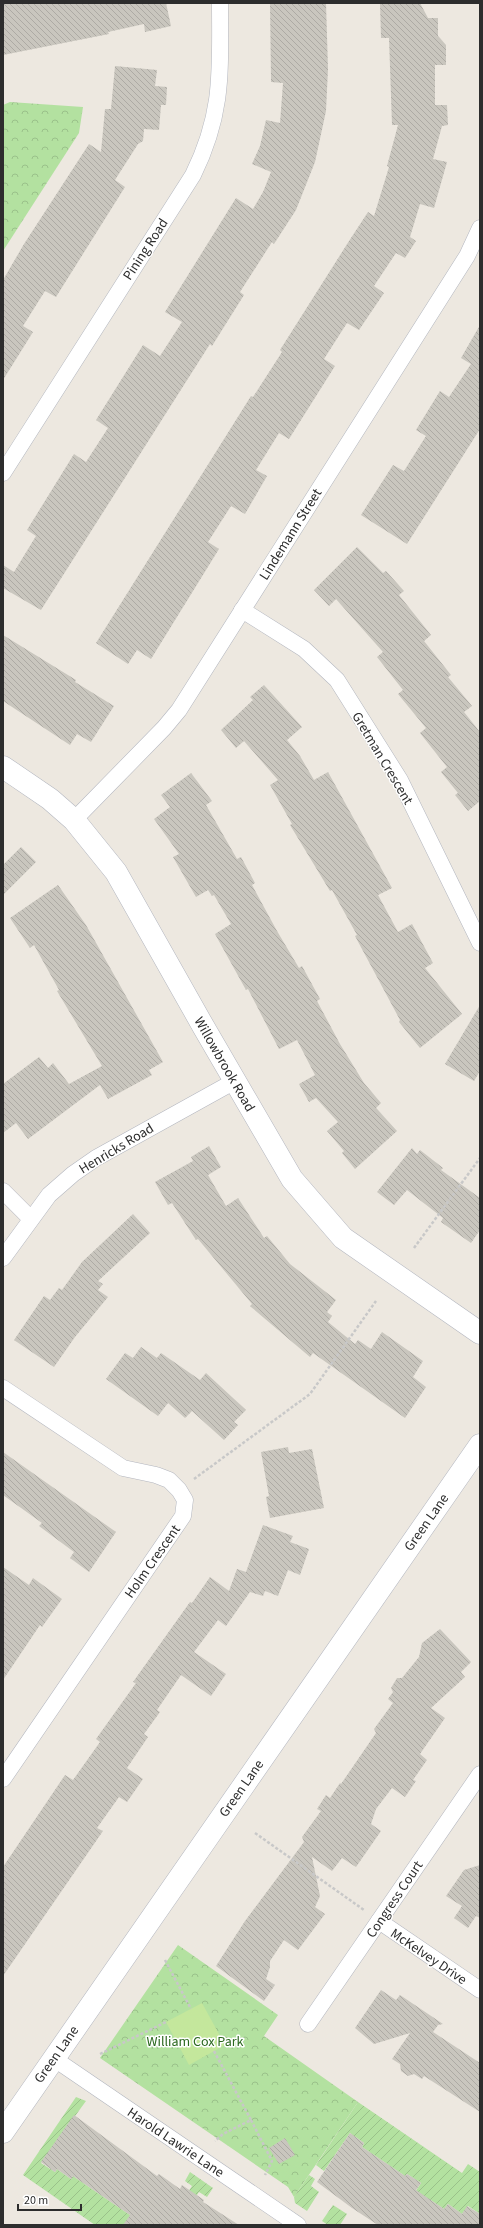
<svg xmlns="http://www.w3.org/2000/svg" width="483" height="2228" viewBox="0 0 483 2228" font-family="'Source Sans 3',sans-serif">
  <style>
    .park { fill: url(#park-crowns) }
    .garden { fill: url(#garden-furrows) }
    .pitch { fill: #c4e79c }
    .building { fill: url(#building-back-hatch) }
    .lines { fill: none; stroke-linecap: round; stroke-linejoin: round }
    .street-casing { stroke: #b3b6bf; stroke-width: 17 }
    .secondary-casing { stroke: #b3b6bf; stroke-width: 23 }
    .path { stroke: #c8c8c8; stroke-width: 2.5; stroke-dasharray: 3 2; stroke-linecap: butt }
    .street { stroke: #fff; stroke-width: 16 }
    .secondary { stroke: #fff; stroke-width: 22 }
    .labels { text-anchor: middle; stroke-width: 3; stroke-linejoin: round; paint-order: stroke }
    .street-label { font-size: 14px; fill: #2d2d2d; stroke: #fff }
    .park-label { font-size: 14px; fill: #2b681f; stroke: #fff }
  </style>
  <defs>
    <pattern id="park-crowns" width="20" height="18" patternUnits="userSpaceOnUse"><rect width="20" height="18" fill="#b3e1a0"/><path d="M2 6a3 3 0 1 1 6 0M12 15a3 3 0 1 1 6 0" fill="none" stroke="#9ac18a"/></pattern>
    <pattern id="garden-furrows" width="10" height="10" patternUnits="userSpaceOnUse"><rect width="10" height="10" fill="#b3e1a0"/><path d="M-1 1l2-2M0 10L10 0M9 11l2-2" fill="none" stroke="#9ac18a"/></pattern>
    <pattern id="building-back-hatch" width="6" height="6" patternUnits="userSpaceOnUse"><rect width="6" height="6" fill="#c9c6be"/><path d="M-1 5l2 2M0 0l6 6M5-1l2 2" fill="none" stroke="#adaaa4"/></pattern>
  </defs>
  <rect width="100%" height="100%" fill="#ede8e0"/>
  <!-- park -->
  <g class="park">
    <polygon points="10,102 83,107 79,133 3,251 3,105"/>
    <polygon points="178,1945 278,2015 264,2036 358,2102 294,2197 288,2187 100,2058"/>
  </g>
  <!-- garden -->
  <g class="garden">
    <polygon points="76,2097 86,2101 41,2163 55,2172 57,2169 71,2179 73,2176 130,2215 133,2225 95,2225 23,2175"/>
    <polygon points="358,2102 462,2173 468,2164 480,2172 480,2214 468,2206 462,2214 448,2204 444,2209 429,2199 411,2225 393,2225 421,2183 407,2174 405,2176 362,2147 364,2143 350,2133 324,2171 316,2165"/>
    <polygon points="190,2172 213,2188 207,2197 199,2192 176,2225 166,2225 192,2186 185,2181"/>
    <polygon points="309,2175 315,2179 311,2186 319,2192 307,2211 295,2203 294,2197"/>
    <polygon points="333,2205 347,2214 340,2225 328,2225 322,2221"/>
  </g>
  <!-- pitch -->
  <polygon class="pitch" points="202,2003 225,2045 189,2065 166,2022"/>
  <!-- building -->
  <g class="building">
    <polygon points="3,3 166,3 171,26 145,32 144,24 108,32 109,34 3,55"/>
    <polygon points="270,3 326,3 328,69 326,111 315,162 296,210 274,244 272,242 240,292 244,295 212,346 210,344 41,610 3,588 3,565 14,572 36,536 27,530 74,454 86,462 108,428 96,420 143,345 160,356 182,322 165,312 236,198 253,209 263,192 271,172 252,164 260,146 266,120 280,123 283,83 271,82"/>
    <polygon points="420,3 428,18 438,18 438,36 446,45 446,65 435,65 435,105 447,105 448,125 442,126 433,159 447,162 434,208 420,204 410,237 416,241 405,258 396,253 374,286 384,293 359,330 347,323 324,359 335,366 289,439 279,433 256,470 267,476 245,514 231,506 208,542 219,549 151,659 137,650 128,664 96,643 251,396 253,397 282,352 280,350 349,241 368,212 374,216 389,167 387,166 398,125 392,125 389,38 381,38 380,4"/>
    <polygon points="115,66 157,70 155,86 167,87 166,105 161,105 159,130 144,129 143,141 138,144 115,180 125,187 56,297 45,291 23,326 33,332 3,380 3,280 24,244 89,144 101,152 105,109 111,109"/>
    <polygon points="480,325 480,429 407,544 361,515 393,465 404,471 426,436 416,430 440,391 449,397 471,364 461,358"/>
    <polygon points="357,547 383,573 386,571 404,591 399,595 431,635 424,641 451,675 448,677 472,706 464,712 480,732 480,801 468,811 455,795 458,793 441,772 447,767 420,733 426,728 398,694 403,690 377,657 383,652 336,599 329,606 314,590"/>
    <polygon points="3,635 76,680 75,682 114,706 91,742 77,734 70,745 3,701"/>
    <polygon points="264,685 302,727 287,740 300,756 314,780 328,772 392,888 378,895 398,932 412,924 433,963 425,968 462,1014 420,1048 399,1022 400,1020 355,936 357,935 332,890 330,891 290,825 292,824 270,785 278,780 244,741 236,748 221,730 253,700 250,697"/>
    <polygon points="191,773 212,801 206,805 237,859 241,857 255,883 252,885 277,931 299,968 302,966 320,999 317,1001 340,1044 364,1083 381,1103 376,1108 397,1131 355,1169 342,1153 344,1151 327,1131 338,1122 316,1098 309,1102 299,1084 315,1075 297,1040 279,1049 248,989 246,990 215,934 231,924 214,895 212,896 208,890 196,897 173,857 179,854 154,819 170,807 161,795"/>
    <polygon points="21,847 36,862 3,895 3,865"/>
    <polygon points="58,885 86,925 163,1062 149,1070 152,1075 108,1099 100,1085 28,1139 16,1123 3,1133 3,1084 39,1057 48,1068 53,1063 69,1084 102,1066 57,991 59,990 34,945 30,948 10,918"/>
    <polygon points="480,1005 480,1071 474,1081 445,1064"/>
    <polygon points="209,1146 221,1167 208,1175 226,1206 238,1198 264,1238 267,1236 290,1264 336,1300 327,1312 332,1316 328,1322 355,1344 358,1340 371,1349 382,1332 423,1361 413,1377 426,1387 405,1418 313,1353 310,1357 250,1306 252,1304 198,1239 196,1240 172,1203 168,1205 155,1182 193,1161 191,1157"/>
    <polygon points="412,1148 417,1154 420,1150 443,1168 441,1170 480,1198 480,1230 471,1243 441,1222 443,1218 407,1190 394,1205 377,1192"/>
    <polygon points="133,1214 150,1233 98,1281 103,1284 98,1290 108,1297 75,1337 54,1367 14,1340 44,1296 50,1300 59,1288 62,1290 82,1262"/>
    <polygon points="141,1347 157,1358 161,1353 200,1380 206,1373 246,1410 234,1422 238,1425 224,1440 192,1411 185,1418 168,1403 158,1416 106,1379 125,1353 133,1358"/>
    <polygon points="288,1447 289,1453 312,1449 324,1508 270,1518 266,1497 269,1496 261,1452"/>
    <polygon points="3,1452 116,1532 89,1572 70,1558 74,1552 39,1526 42,1523 3,1495"/>
    <polygon points="263,1525 293,1536 290,1542 309,1549 300,1575 288,1570 278,1596 265,1591 263,1596 250,1592 226,1626 218,1620 194,1652 226,1674 211,1696 181,1675 157,1710 160,1712 144,1734 148,1737 127,1768 143,1779 127,1802 119,1797 97,1828 103,1831 3,1976 3,1867 65,1775 73,1780 100,1742 96,1739 136,1683 133,1682 190,1602 192,1603 210,1577 229,1591 237,1569 246,1572"/>
    <polygon points="3,1567 29,1585 33,1578 62,1599 42,1627 40,1625 3,1680"/>
    <polygon points="440,1629 471,1662 461,1672 465,1677 431,1708 445,1718 420,1754 427,1760 413,1780 416,1781 405,1797 392,1788 376,1809 371,1824 381,1831 356,1867 342,1858 332,1871 312,1857 320,1896 315,1907 325,1914 298,1950 284,1940 270,1961 270,1967 266,1979 275,1985 264,2001 216,1966 245,1921 304,1842 302,1837 321,1811 317,1809 326,1795 330,1798 340,1783 341,1784 376,1733 374,1729 393,1703 388,1699 393,1692 391,1688 397,1678 402,1678 419,1657 422,1643"/>
    <polygon points="480,1865 480,1918 476,1916 468,1928 454,1918 462,1906 446,1896 464,1870"/>
    <polygon points="381,1990 396,2000 400,1995 443,2024 438,2025 433,2032 480,2063 480,2112 424,2076 422,2079 414,2074 408,2076 401,2071 400,2064 392,2059 410,2033 374,2044 355,2028"/>
    <polygon points="74,2115 157,2176 159,2174 180,2189 182,2185 204,2200 203,2202 239,2225 123,2225 130,2215 73,2176 71,2179 57,2169 55,2172 41,2162"/>
    <polygon points="350,2133 364,2143 362,2147 405,2176 407,2174 421,2183 416,2190 444,2209 448,2204 462,2214 467,2206 480,2214 480,2225 378,2225 352,2208 317,2182"/>
    <polygon points="285,2138 295,2155 279,2164 269,2148"/>
  </g>
  <g class="lines">
    <!-- street casing -->
    <g class="street-casing">
      <g id="street">
        <path d="M3,473L193,175C224,112 220,71 220,3"/>
        <polyline points="242,610 304,649 337,680 400,780 480,943"/>
        <polyline points="74,820 164,728 179,710 467,256 480,228"/>
        <polyline points="3,1191 30,1218"/>
        <polyline points="3,1258 49,1195 73,1174 96,1158 235,1081"/>
        <polyline points="3,1388 123,1468 156,1475 169,1480 179,1490 185,1500 183,1516 3,1779"/>
        <polyline points="379,1921 480,1990"/>
        <polyline points="308,2024 480,1774"/>
        <polyline points="53,2058 298,2225"/>
      </g>
    </g>
    <!-- secondary casing -->
    <g class="secondary-casing">
      <g id="secondary">
        <polyline points="3,767 50,799 74,820 116,872 203,1026 292,1179 343,1238 480,1333"/>
        <polyline points="3,2132 480,1445"/>
      </g>
    </g>
    <!-- path -->
    <g class="path">
      <polyline points="414,1248 480,1158"/>
      <polyline points="194,1479 310,1394 376,1301"/>
      <polyline points="255,1833 364,1910"/>
      <polyline points="165,1960 191,2009"/>
      <polyline points="214,2051 251,2120 223,2134 215,2141"/>
      <polyline points="100,2054 166,2022"/>
      <polyline points="251,2120 272,2161 265,2175"/>
    </g>
    <!-- street -->
    <use href="#street" class="street"/>
    <!-- secondary -->
    <use href="#secondary" class="secondary"/>
  </g>
  <g class="labels">
    <!-- street labels -->
    <g class="street-label">
      <text transform="translate(145 249) rotate(-57)" y="5">Pining Road</text>
      <text transform="translate(290 534) rotate(-58)" y="5">Lindemann Street</text>
      <text transform="translate(383 758) rotate(59)" y="5">Gretman Crescent</text>
      <text transform="translate(225 1064) rotate(60)" y="5">Willowbrook Road</text>
      <text transform="translate(116 1148) rotate(-31)" y="5">Henricks Road</text>
      <text transform="translate(426 1522) rotate(-55)" y="5">Green Lane</text>
      <text transform="translate(152 1561) rotate(-55)" y="5">Holm Crescent</text>
      <text transform="translate(241 1788) rotate(-55)" y="5">Green Lane</text>
      <text transform="translate(394 1899) rotate(-56)" y="5">Congress Court</text>
      <text transform="translate(429 1956) rotate(34)" y="5">McKelvey Drive</text>
      <text transform="translate(56 2054) rotate(-55)" y="5">Green Lane</text>
      <text transform="translate(176 2142) rotate(34)" y="5">Harold Lawrie Lane</text>
    </g>
    <!-- park labels -->
    <g class="park-label">
      <text x="195" y="2046">William Cox Park</text>
    </g>
  </g>
  <!-- border -->
  <rect width="483" height="2228" fill="none" stroke="#2d2d2d" stroke-width="8"/>
  <!-- scale -->
  <path d="M18 2204v6h63v-6" fill="none" stroke="#2d2d2d" stroke-width="2"/>
  <text x="24" y="2204" font-size="12" fill="#2d2d2d" stroke="#ffffff" stroke-width="3" paint-order="stroke">20 m</text>
</svg>
